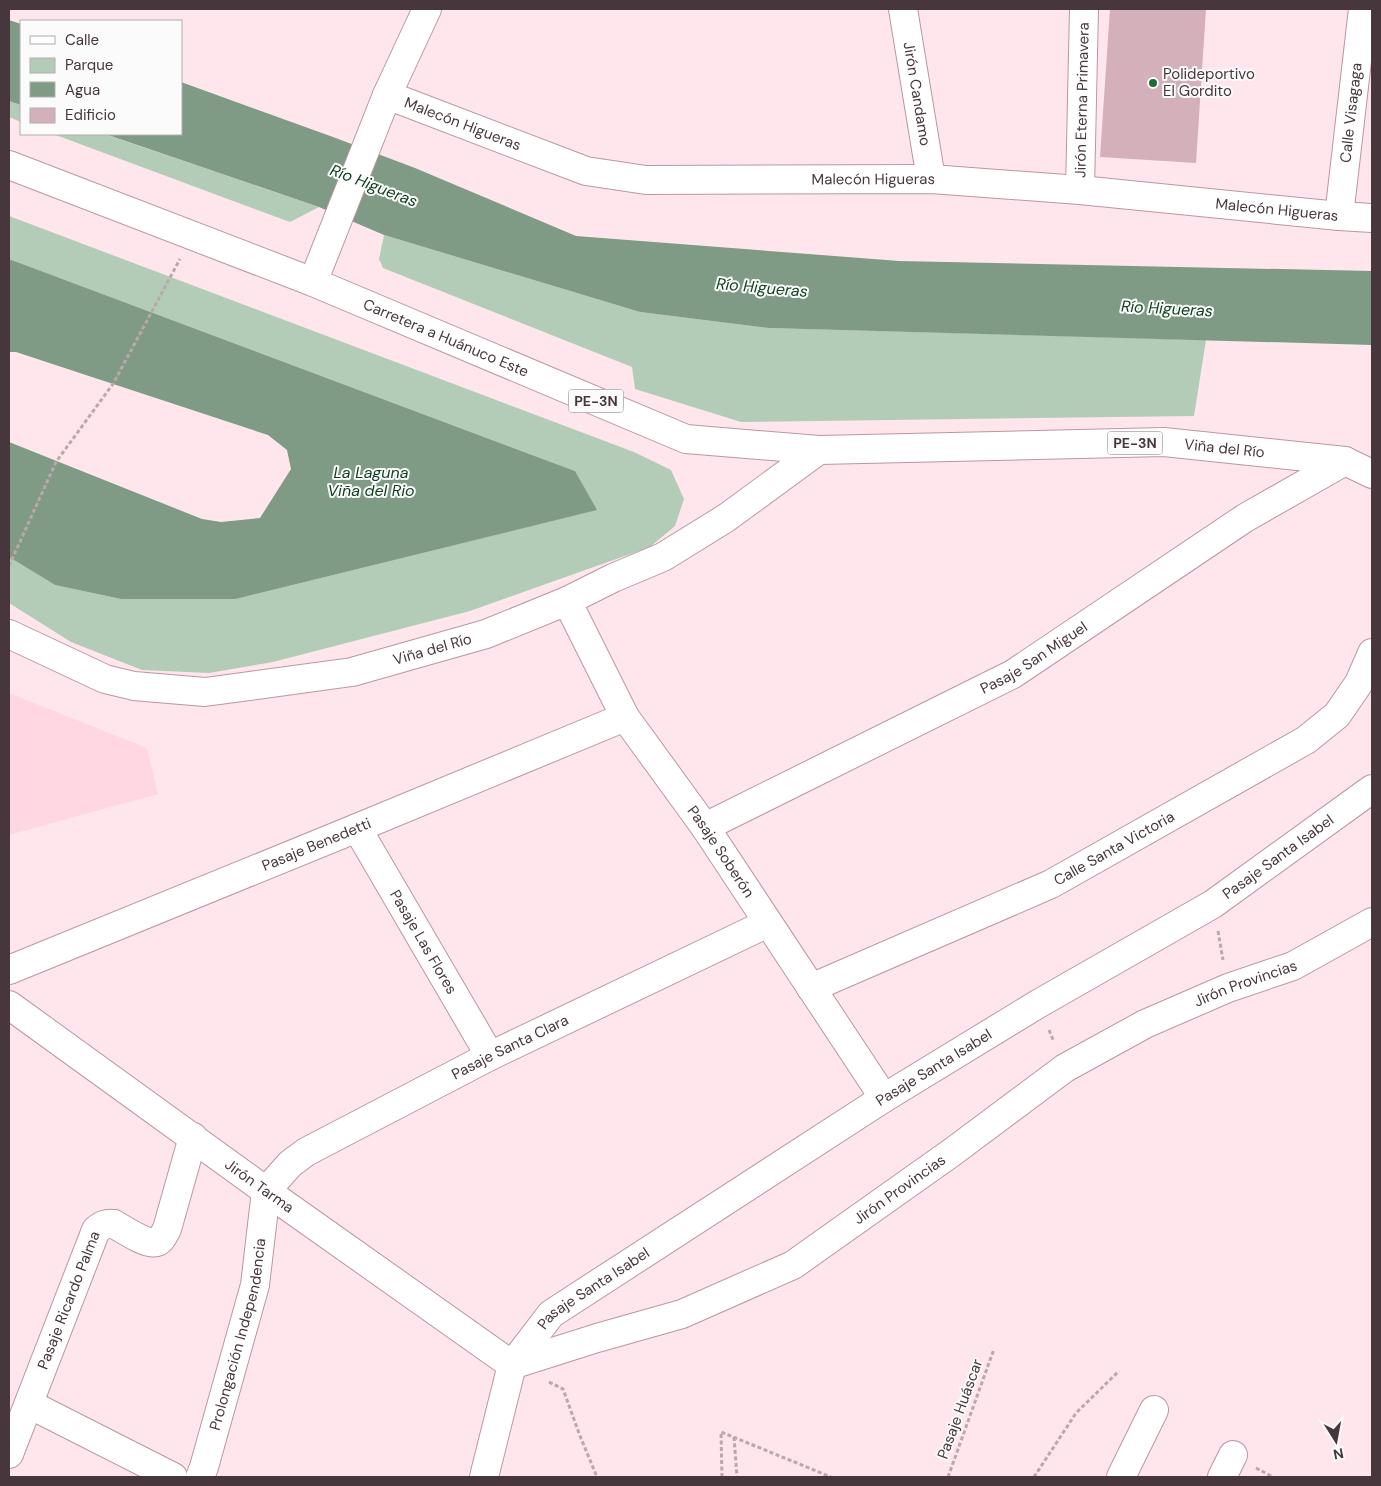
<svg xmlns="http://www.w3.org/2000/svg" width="1381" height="1486" viewBox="0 0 1381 1486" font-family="'DM Sans',sans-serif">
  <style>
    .built { fill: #fed7e2 }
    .green { fill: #b3ccb8 }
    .water { fill: #7f9a85 }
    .building { fill: #d4b0ba }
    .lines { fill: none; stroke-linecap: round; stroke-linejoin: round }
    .minor-casing { stroke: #bb96a1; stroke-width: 30 }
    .tertiary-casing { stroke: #bb96a1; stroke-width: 30 }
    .primary-casing { stroke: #bb96a1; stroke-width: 30 }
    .trunk-casing { stroke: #bb96a1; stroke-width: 30 }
    .path { stroke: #bca7ad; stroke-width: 3; stroke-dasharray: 4 2.5; stroke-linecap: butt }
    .minor { stroke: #fff; stroke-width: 28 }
    .tertiary { stroke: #fff; stroke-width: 28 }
    .primary { stroke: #fff; stroke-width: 28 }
    .trunk { stroke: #fff; stroke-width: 28 }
    .poi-dot { fill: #1e6a39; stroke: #fbfbfb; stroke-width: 2 }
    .labels { text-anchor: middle; stroke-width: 4; stroke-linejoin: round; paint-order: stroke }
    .shield { fill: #fbfbfb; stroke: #7d7275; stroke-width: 1 }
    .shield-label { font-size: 14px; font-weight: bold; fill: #47373c }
    .poi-label { font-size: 15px; fill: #47373c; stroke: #fbfbfb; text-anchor: start }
    .street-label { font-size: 15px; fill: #47373c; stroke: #fbfbfb }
    .water-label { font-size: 16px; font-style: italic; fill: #114021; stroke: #fbfbfb }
  </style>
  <rect width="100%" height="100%" fill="#ffe6ed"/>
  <!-- built -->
  <polygon class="built" points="9,693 147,748 158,794 9,835"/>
  <!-- green -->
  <g class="green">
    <polygon points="9,101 21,105 21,122 9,117"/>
    <polygon points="53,134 104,134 319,207 290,222"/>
    <polygon points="9,216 634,452 671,470 684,499 675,526 650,547 470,611 273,662 209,673 142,670 71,642 9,603 9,557 55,585 121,599 236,599 596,510 575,471 9,259"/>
    <polygon points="384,235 640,312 769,328 1206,340 1194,416 741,422 635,389 632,367 383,268 379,259"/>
  </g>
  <!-- water -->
  <g class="water">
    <polygon points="9,20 21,24 21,105 9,101"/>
    <polygon points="181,82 333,137 415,168 576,236 899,261 1372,271 1372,345 769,328 640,312 384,235 319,207 105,134 181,134"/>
    <polygon points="9,259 575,471 597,510 236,599 121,599 55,585 9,557 9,442 202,519 221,522 260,518 291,469 287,450 268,435 16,352 9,352"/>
  </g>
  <!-- building -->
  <polygon class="building" points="1110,9 1206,9 1196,163 1100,157"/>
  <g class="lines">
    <!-- minor casing -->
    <g class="minor-casing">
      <g id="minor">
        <path id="s1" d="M903,9L931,179"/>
        <path id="s2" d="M387,95L586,171L646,180L931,179L1080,190L1339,216L1372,218"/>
        <path id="s3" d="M1080,190L1084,9"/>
        <path id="s4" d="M1339,216L1363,9"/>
        <path id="s5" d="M567,601L625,717L705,827L884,1098"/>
        <path id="s6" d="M9,634L105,679L134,686L205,692L352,672L486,634L567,601L613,578L663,557L726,518L819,450"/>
        <path id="s7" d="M705,827L1013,674L1245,518L1345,461"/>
        <path id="s8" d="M357,828L490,1056"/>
        <path id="s9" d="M9,970L357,828L625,717"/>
        <path id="s10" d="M811,988L1051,884L1306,740L1337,715L1359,683L1372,653"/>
        <path id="s11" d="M9,1005L266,1191L512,1365L551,1314L884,1098L1038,1004L1213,904L1372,789"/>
        <polyline points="29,1404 173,1477"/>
        <path id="s12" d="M9,1454L96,1230C102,1225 106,1223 114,1224C123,1229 148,1246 157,1242C162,1240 164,1234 167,1229L193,1137"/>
        <path id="s13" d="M200,1477L204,1467L255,1285L266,1191L290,1164L306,1152L490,1056L768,923"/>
        <polyline points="1121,1477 1154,1410"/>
        <polyline points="1222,1477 1233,1455"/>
      </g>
    </g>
    <!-- tertiary casing -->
    <g class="tertiary-casing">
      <g id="tertiary">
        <path id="s14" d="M484,1477L512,1365L597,1338L682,1314L793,1265L951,1153L1065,1068L1145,1024L1228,988L1293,966L1372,922"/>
      </g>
    </g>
    <!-- primary casing -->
    <g class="primary-casing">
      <polyline id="primary" points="9,165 313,282"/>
    </g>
    <!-- trunk casing -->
    <g class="trunk-casing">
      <g id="trunk">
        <path id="s15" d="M427,9L387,95L313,282L686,439L819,450L1164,442L1345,461L1372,474"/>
      </g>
    </g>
    <!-- path -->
    <g class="path">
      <polyline points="9,566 56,462 113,384 180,259"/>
      <polyline points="1218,931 1223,960"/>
      <polyline points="1049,1030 1054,1042"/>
      <polyline points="549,1382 563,1389 580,1436 597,1477"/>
      <polyline points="734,1437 737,1477"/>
      <polyline points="1256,1468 1273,1477"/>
      <polyline points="722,1477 721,1432 831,1477"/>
      <polyline points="948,1477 994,1349"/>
      <polyline points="1034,1477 1076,1413 1119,1371"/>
    </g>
    <!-- minor -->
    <use href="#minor" class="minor"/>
    <!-- tertiary -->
    <use href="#tertiary" class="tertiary"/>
    <!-- primary -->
    <use href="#primary" class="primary"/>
    <!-- trunk -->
    <use href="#trunk" class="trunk"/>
  </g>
  <!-- markers -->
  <circle class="poi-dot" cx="1153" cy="83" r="5"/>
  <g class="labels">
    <!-- shield labels -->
    <g class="shield">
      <rect x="568.5" y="389.5" width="55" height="23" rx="4"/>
      <rect x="1107.5" y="431.5" width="55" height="23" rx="4"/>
    </g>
    <g class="shield-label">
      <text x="596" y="406">PE-3N</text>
      <text x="1135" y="448">PE-3N</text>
    </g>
    <!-- poi labels -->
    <g class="poi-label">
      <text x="1163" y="79">Polideportivo<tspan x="1163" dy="17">El Gordito</tspan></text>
    </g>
    <!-- street labels -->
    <g class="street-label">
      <text dy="5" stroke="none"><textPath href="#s1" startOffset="86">Jirón Candamo</textPath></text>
      <text dy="5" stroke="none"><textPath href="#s3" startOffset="90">Jirón Eterna Primavera</textPath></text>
      <text dy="5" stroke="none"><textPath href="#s4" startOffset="104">Calle Visagaga</textPath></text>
      <text dy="5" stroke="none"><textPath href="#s2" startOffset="81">Malecón Higueras</textPath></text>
      <text dy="5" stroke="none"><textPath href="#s2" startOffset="501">Malecón Higueras</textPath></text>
      <text dy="5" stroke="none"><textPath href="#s2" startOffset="906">Malecón Higueras</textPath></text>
      <text dy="5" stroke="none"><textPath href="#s15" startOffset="440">Carretera a Huánuco Este</textPath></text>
      <text dy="5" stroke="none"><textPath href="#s15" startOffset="1240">Viña del Río</textPath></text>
      <text dy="5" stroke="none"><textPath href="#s6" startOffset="439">Viña del Río</textPath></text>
      <text dy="5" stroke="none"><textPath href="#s7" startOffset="370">Pasaje San Miguel</textPath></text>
      <text dy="5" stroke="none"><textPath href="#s9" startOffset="332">Pasaje Benedetti</textPath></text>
      <text dy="5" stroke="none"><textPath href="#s10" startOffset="334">Calle Santa Victoria</textPath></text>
      <text dy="5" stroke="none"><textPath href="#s5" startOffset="295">Pasaje Soberón</textPath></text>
      <text dy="5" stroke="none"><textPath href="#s11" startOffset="1542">Pasaje Santa Isabel</textPath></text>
      <text dy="5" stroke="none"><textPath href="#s8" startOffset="132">Pasaje Las Flores</textPath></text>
      <text dy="5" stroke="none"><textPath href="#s14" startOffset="950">Jirón Provincias</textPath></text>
      <text dy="5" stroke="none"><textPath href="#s13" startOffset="580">Pasaje Santa Clara</textPath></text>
      <text dy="5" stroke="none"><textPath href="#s11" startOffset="1138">Pasaje Santa Isabel</textPath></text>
      <text dy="5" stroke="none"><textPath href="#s11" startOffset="309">Jirón Tarma</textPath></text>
      <text dy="5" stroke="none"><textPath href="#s14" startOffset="545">Jirón Provincias</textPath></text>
      <text dy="5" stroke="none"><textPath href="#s11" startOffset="732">Pasaje Santa Isabel</textPath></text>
      <text dy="5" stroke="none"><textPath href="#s12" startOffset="165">Pasaje Ricardo Palma</textPath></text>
      <text dy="5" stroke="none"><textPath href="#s13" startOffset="148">Prolongación Independencia</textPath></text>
      <text transform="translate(960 1409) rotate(-70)" y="5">Pasaje Huáscar</text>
    </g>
    <!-- water labels -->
    <g class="water-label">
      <text transform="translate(374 185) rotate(21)" y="6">Río Higueras</text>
      <text transform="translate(762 287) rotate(5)" y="6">Río Higueras</text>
      <text transform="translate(1167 308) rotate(3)" y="6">Río Higueras</text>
      <text x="371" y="478">La Laguna<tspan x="371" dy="18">Viña del Rio</tspan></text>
    </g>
  </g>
  <!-- border -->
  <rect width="1381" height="1486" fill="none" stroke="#47373c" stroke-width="20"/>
  <!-- legend -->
  <rect x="20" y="20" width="162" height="115" fill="#fbfbfb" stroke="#b3adaf"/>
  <rect x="30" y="36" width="25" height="8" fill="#ffffff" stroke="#b3adaf"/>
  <text x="65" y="45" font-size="15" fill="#47373c">Calle</text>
  <rect x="30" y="58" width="25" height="15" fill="#b3ccb8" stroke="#b3adaf"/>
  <text x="65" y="70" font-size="15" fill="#47373c">Parque</text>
  <rect x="30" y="82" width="25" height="15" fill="#7f9a85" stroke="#b3adaf"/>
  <text x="65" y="95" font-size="15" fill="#47373c">Agua</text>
  <rect x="30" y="108" width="25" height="15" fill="#d4b0ba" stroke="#b3adaf"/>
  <text x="65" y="120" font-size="15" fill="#47373c">Edificio</text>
  <!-- north arrow -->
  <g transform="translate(1336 1441) rotate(169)" stroke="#fbfbfb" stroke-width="4" paint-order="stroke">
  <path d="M0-4L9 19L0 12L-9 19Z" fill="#47373c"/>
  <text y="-8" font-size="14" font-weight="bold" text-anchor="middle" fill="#47373c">N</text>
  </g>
</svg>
